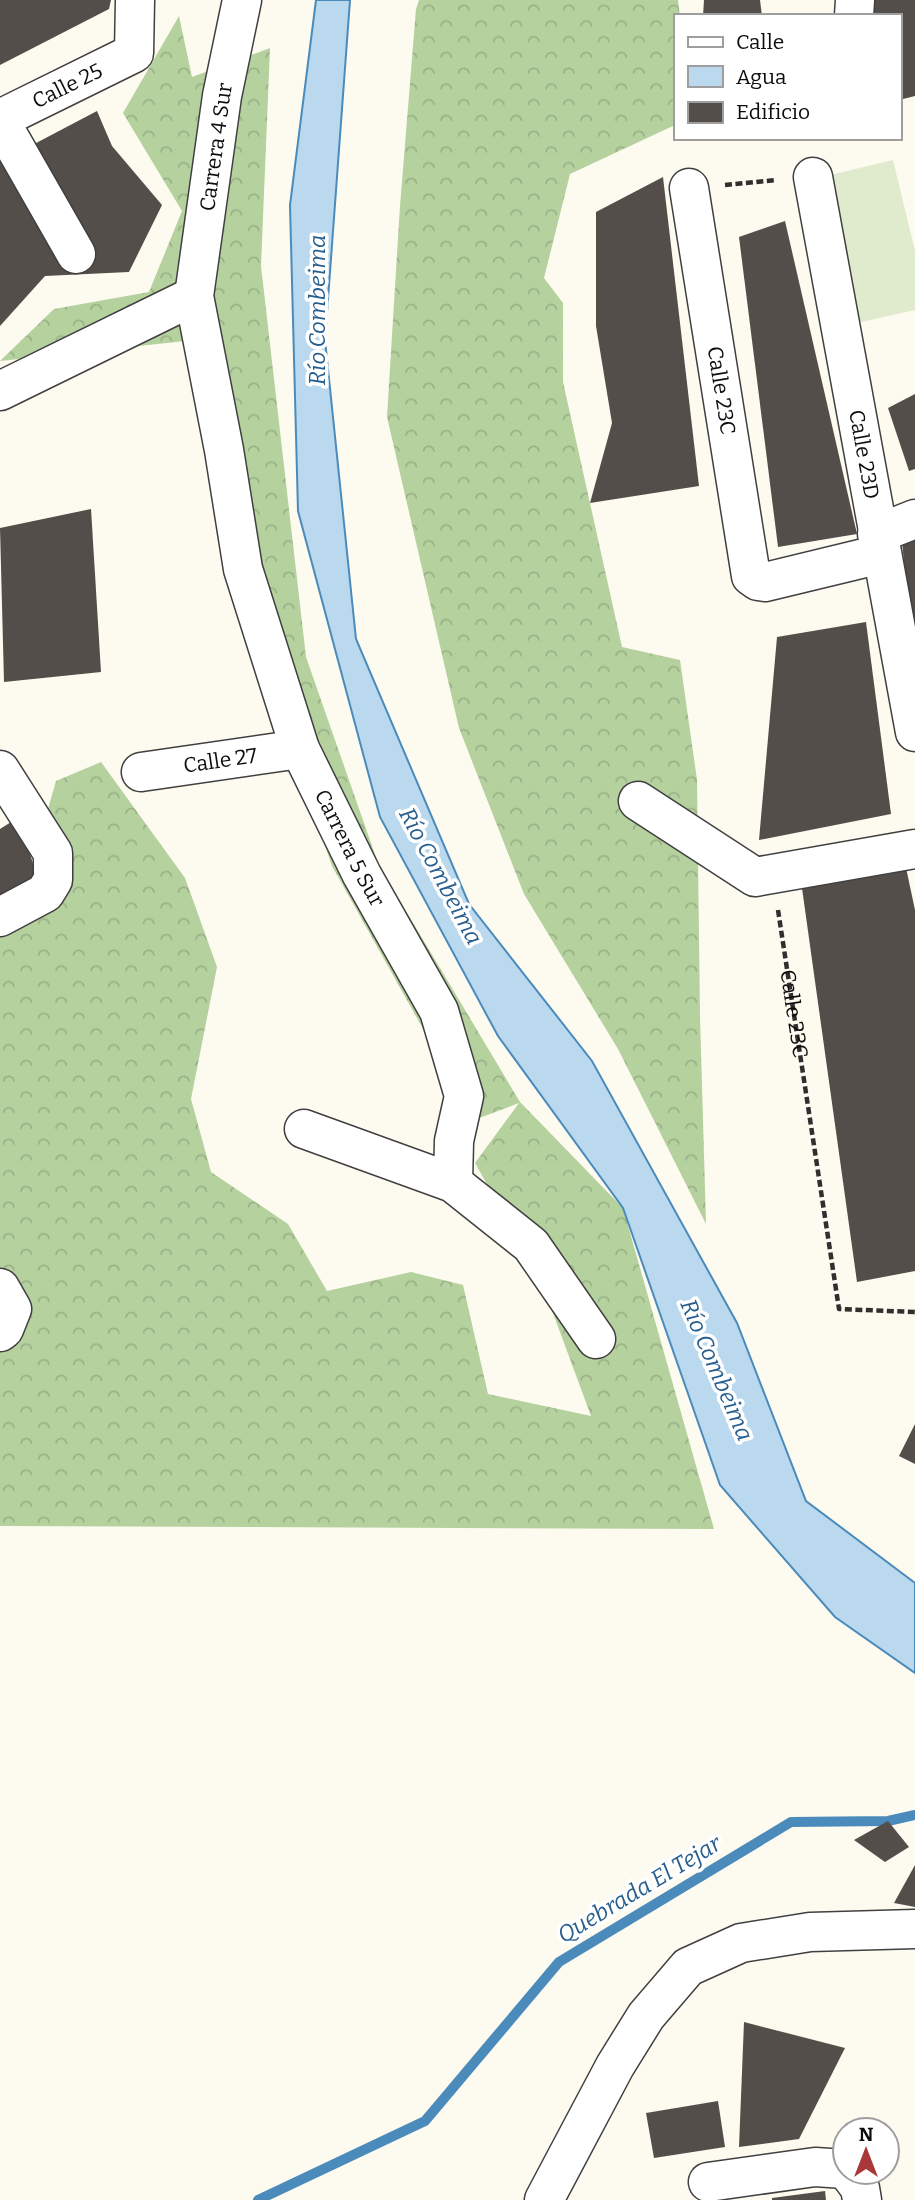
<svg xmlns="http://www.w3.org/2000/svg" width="915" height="2200" viewBox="0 0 915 2200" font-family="Bitter,serif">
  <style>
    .forest { fill: url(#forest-crowns) }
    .pitch { fill: #e0ebcd }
    .water { fill: #bad9ee; stroke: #4b8bbb; stroke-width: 2 }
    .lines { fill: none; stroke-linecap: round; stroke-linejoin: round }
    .stream { stroke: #4b8bbb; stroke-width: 10 }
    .building { fill: #544e4b }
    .street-casing { stroke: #404040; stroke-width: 41 }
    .path { stroke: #2f2f2f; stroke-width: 4.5; stroke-dasharray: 7 3.5; stroke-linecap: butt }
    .street { stroke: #fff; stroke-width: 38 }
    .labels { text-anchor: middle; stroke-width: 7; stroke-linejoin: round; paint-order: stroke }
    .street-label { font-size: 21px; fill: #0d0d0d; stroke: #fff }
    .water-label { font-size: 23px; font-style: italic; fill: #275e8e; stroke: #fff }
  </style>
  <defs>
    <pattern id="forest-crowns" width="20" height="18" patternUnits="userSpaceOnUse" patternTransform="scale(1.75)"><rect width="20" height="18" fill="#b4d19e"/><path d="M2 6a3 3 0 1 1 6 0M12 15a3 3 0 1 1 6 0" fill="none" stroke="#9ab287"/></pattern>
  </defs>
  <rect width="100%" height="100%" fill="#fdfaef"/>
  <!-- forest -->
  <g class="forest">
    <polygon points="419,0 678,0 680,16 675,16 675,125 570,174 544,278 563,303 563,382 622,647 680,660 697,780 700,1017 706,1224 618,1049 524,894 459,728 387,417 400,206 416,9"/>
    <polygon points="179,16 192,77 270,48 261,266 306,657 379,866 520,1102 623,1208 714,1529 0,1526 0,920 26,886 56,781 101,762 185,878 217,967 191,1099 211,1172 288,1224 327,1291 411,1272 463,1285 488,1394 591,1416 540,1278 475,1163 519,1103 474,1120 332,866 254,638 185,341 0,361 54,309 149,292 182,211 123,113"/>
  </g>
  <!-- pitch -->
  <polygon class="pitch" points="893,160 915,251 915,310 857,323 822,177"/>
  <!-- water -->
  <polygon class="water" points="316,0 350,0 325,340 356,639 469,904 592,1061 737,1323 806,1501 915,1583 915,1673 835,1617 720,1485 623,1208 498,1036 380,817 298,511 290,205"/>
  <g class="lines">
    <!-- stream -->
    <polyline class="stream" points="258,2200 425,2121 559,1962 791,1822 888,1821 915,1815"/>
  </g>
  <!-- building -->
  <g class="building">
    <polygon points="0,0 111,0 109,9 0,65"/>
    <polygon points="704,0 760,0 762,16 703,16"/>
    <polygon points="869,0 915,0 915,96 899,100 899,16 869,16"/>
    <polygon points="97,111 112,146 162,205 129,272 45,276 0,326 0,162"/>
    <polygon points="663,177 699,486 590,503 612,423 596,326 596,212"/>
    <polygon points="785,221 857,534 778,547 739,237"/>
    <polygon points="915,394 915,469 909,471 888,408"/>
    <polygon points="91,509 101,672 4,682 0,528"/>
    <polygon points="915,527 915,652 913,652 901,532"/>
    <polygon points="866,622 891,814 759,840 777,637"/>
    <polygon points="19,817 37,877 0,899 0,829"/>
    <polygon points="905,863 915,910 915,1271 857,1282 801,881"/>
    <polygon points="915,1424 915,1464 899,1456"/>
    <polygon points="888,1821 909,1847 885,1862 854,1840"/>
    <polygon points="915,1865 915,1907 894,1903"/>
    <polygon points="744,2022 845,2048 799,2139 739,2147"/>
    <polygon points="718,2101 725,2147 654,2158 646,2113"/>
    <polygon points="825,2191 826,2200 772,2200 772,2198"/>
  </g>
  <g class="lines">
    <!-- street casing -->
    <g class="street-casing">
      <g id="street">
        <path id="s2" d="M242,0L222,96L194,296L224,450L243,569L300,749L362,875L439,1011L464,1096L454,1141L453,1183"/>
        <polyline points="854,16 855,0"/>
        <path id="s3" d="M0,119L134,53L135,0"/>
        <polyline points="0,121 76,254"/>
        <path id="s4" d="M813,177L915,732"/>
        <path id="s5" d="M689,188L751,576L758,581L765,582L881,554"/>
        <polyline points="0,391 194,296"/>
        <polyline points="877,534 915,519"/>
        <polyline points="0,770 53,853 53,880 45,893 0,917"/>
        <path id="s6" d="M141,772L300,749"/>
        <polyline points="638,801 755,877 915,849"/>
        <polyline points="304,1129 453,1183 531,1245 596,1339"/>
        <polyline points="0,1288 12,1309 4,1329 0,1332"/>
        <polyline points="848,2172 860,2188 862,2200"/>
        <polyline points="708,2182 815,2167 845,2169"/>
        <polyline points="544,2200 615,2066 646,2016 688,1967 741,1943 810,1932 915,1929"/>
      </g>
    </g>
    <!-- path -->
    <g class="path">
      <polyline points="725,185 776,180"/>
      <path id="s1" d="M778,910L839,1309L915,1312"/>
    </g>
    <!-- street -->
    <use href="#street" class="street"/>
  </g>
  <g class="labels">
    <!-- street labels -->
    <g class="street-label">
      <text dy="7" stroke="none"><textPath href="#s3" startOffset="75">Calle 25</textPath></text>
      <text transform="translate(216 147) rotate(-82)" y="7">Carrera 4 Sur</text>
      <text dy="7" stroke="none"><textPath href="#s5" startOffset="205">Calle 23C</textPath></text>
      <text dy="7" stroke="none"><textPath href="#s4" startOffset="282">Calle 23D</textPath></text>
      <text dy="7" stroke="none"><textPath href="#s6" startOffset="80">Calle 27</textPath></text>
      <text dy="7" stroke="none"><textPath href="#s2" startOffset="877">Carrera 5 Sur</textPath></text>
      <text dy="7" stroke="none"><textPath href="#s1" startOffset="105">Calle 23C</textPath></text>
    </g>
    <!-- water labels -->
    <g class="water-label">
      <text transform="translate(317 310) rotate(-90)" y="8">Río Combeima</text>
      <text transform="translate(441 876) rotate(62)" y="8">Río Combeima</text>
      <text transform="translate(717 1370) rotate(67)" y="8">Río Combeima</text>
      <text transform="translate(639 1889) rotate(-31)" y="8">Quebrada El Tejar</text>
    </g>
  </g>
  <!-- legend -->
  <rect x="674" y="14" width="228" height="126" fill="#ffffff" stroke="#9e9e9e" stroke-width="2"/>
  <rect x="688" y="37" width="35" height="10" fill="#ffffff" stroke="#9e9e9e" stroke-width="2"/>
  <text x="736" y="49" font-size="21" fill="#0d0d0d">Calle</text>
  <rect x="688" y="66" width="35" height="21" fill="#bad9ee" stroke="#9e9e9e" stroke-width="2"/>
  <text x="736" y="84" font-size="21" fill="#0d0d0d">Agua</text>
  <rect x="688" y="102" width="35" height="21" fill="#544e4b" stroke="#9e9e9e" stroke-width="2"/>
  <text x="736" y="119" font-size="21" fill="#0d0d0d">Edificio</text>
  <!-- north arrow -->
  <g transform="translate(866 2151)"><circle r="33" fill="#ffffff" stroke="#9e9e9e" stroke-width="2"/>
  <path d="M0-5L12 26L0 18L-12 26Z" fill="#aa3739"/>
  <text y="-10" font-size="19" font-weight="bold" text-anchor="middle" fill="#0d0d0d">N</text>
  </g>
</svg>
